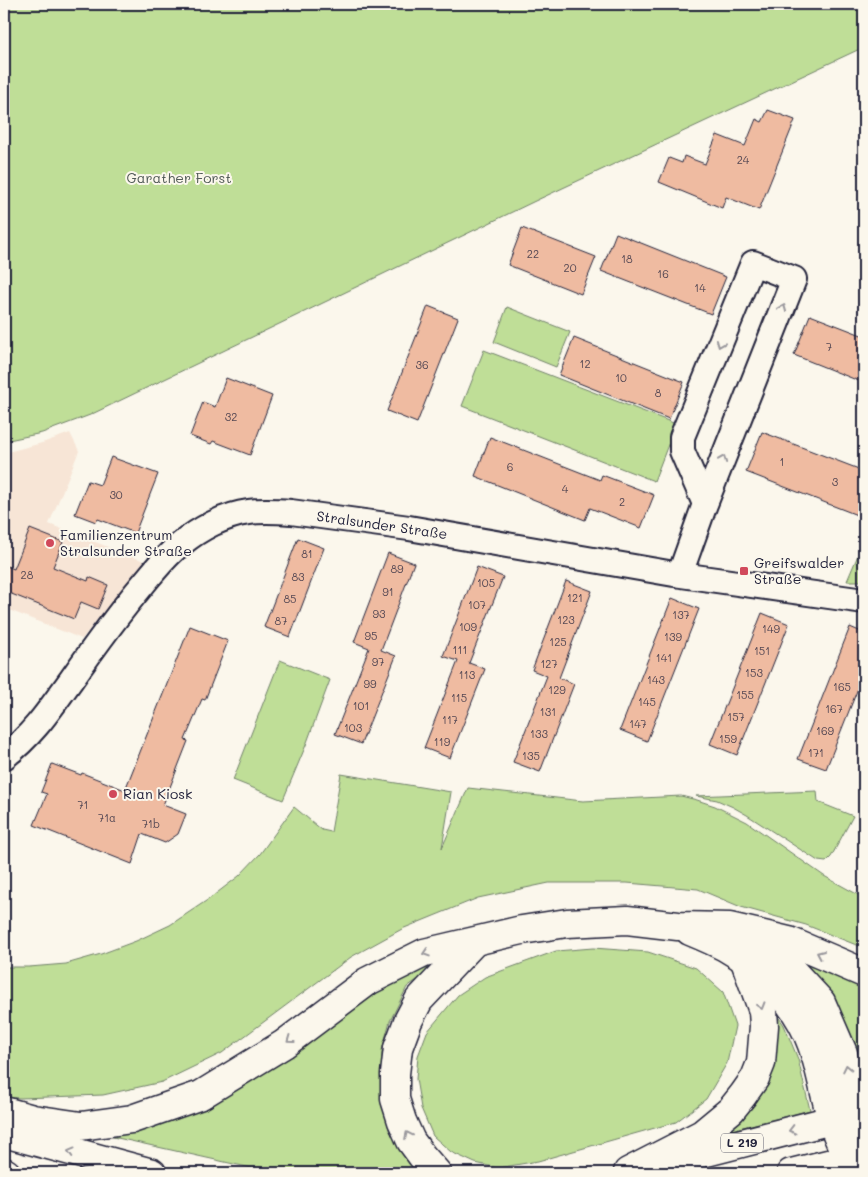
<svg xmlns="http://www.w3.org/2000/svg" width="868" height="1177" viewBox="0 0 868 1177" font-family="Mali,sans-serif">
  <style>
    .built { fill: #f7e5d6 }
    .green { fill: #bfde97; stroke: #708069 }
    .building { fill: #efbba1; stroke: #22223b }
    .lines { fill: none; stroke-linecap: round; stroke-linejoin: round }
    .street-casing { stroke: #22223b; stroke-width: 28 }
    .primary-casing { stroke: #22223b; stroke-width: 31 }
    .highway-casing { stroke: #22223b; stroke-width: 31 }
    .street { stroke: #fbf7ec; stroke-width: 24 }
    .primary { stroke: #fbf7ec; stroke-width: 28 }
    .highway { stroke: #fbf7ec; stroke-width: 28 }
    .oneway { stroke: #99979c }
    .poi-dot { fill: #d1495b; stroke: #fbf7ec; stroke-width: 2 }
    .labels { text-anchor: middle; stroke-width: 4; stroke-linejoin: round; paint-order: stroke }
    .number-label { font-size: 11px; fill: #554854 }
    .shield { fill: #fbf7ec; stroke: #636270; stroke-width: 1 }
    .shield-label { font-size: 12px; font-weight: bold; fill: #22223b }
    .park-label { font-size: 14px; fill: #515a57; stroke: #fbf7ec }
    .street-label { font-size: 14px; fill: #22223b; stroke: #fbf7ec }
    .poi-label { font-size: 14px; fill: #22223b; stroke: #fbf7ec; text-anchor: start }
  </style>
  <rect width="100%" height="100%" fill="#fbf7ec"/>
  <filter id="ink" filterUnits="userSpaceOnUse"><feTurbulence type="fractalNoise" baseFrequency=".02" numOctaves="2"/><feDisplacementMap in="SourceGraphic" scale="10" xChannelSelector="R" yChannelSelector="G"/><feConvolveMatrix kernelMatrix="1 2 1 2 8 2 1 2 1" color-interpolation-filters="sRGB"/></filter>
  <g filter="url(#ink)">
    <!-- built -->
    <polygon class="built" points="70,433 79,451 49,524 144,561 82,639 4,608 4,453 42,443"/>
    <!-- green -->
    <g class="green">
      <polygon points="4,4 864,4 864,47 535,201 90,415 42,433 4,441"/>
      <polygon points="507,307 570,332 556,367 494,342"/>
      <polygon points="484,350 676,424 654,481 462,406"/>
      <polygon points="864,541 864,581 847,581"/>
      <polygon points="280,660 330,680 306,745 283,800 233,780"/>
      <polygon points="341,774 451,792 442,848 468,788 583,801 681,796 697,800 715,806 747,822 824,876 864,898 864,948 806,925 741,907 698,889 627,883 549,883 478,898 402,929 351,957 222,1053 162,1082 103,1095 21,1098 4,1097 4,967 29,967 66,964 101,954 136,941 170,925 209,899 239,876 260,854 294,807 322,830 331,832"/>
      <polygon points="817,791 818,802 853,816 831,857 826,862 818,861 747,815 733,807 717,800 696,796"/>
      <polygon points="593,948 648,952 696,968 723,992 735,1026 727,1063 706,1099 676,1122 538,1161 498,1168 475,1163 451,1152 433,1136 421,1108 416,1079 418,1056 427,1032 458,995 485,977 556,951"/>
      <polygon points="458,951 407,987 390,1021 382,1050 381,1091 389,1130 411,1160 424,1173 274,1173 95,1133 134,1127 374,991"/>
      <polygon points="791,954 864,981 864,1098"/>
      <polygon points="765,998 784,1025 798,1059 810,1110 708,1136 743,1108"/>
    </g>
    <!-- building -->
    <g class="building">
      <polygon points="768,110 795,120 759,210 726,197 722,208 659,182 669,158 682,163 684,156 705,164 717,135 745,146 756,119 762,122"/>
      <polygon points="522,228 596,257 581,294 508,265"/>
      <polygon points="616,233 726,277 711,314 601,271"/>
      <polygon points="428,306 458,318 417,423 387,411"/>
      <polygon points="810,315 864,336 864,383 794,355"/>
      <polygon points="574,338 684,382 669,419 559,375"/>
      <polygon points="226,378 272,396 250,455 213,441 211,444 190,436 203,402 215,407"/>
      <polygon points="762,432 864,471 864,497 857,515 746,472"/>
      <polygon points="490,437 600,480 602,475 654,495 641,528 590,508 585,520 475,476"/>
      <polygon points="111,457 158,474 135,533 98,519 96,522 75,514 88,481 100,485"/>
      <polygon points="30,529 63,542 53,567 88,581 89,577 108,585 98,609 81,602 74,619 4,591 4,565 14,569"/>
      <polygon points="298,538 324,548 290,637 264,627"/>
      <polygon points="388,553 414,563 381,650 396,656 361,744 335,734 369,648 354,642"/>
      <polygon points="477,567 503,577 469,663 485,669 450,758 424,748 458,661 443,656"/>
      <polygon points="566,581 592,591 559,678 574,684 540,772 513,762 547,676 532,670"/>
      <polygon points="672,598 699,609 647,741 620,730"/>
      <polygon points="762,613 789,624 737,755 710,744"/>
      <polygon points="190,626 228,641 205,700 202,699 185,740 188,741 163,805 186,814 178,834 165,843 142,834 132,864 34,825 47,794 41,792 52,764 81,775 82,773 125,790"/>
      <polygon points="850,627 864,633 864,673 826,769 798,759"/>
    </g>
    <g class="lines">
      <!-- street casing -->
      <g class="street-casing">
        <g id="street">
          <polyline points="680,574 705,504 794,279 753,263 682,437 682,451 705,504"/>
          <path d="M4,757C33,735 50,709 71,680C94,647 118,614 144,583C155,570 167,554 181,544C199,529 225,515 249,512C263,510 277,511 291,512L409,528L674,574L864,601"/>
        </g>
      </g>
      <!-- primary casing -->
      <g class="primary-casing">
        <g id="primary">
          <polyline points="652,1166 832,1120 856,1116"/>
          <polyline points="791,1173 864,1155"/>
        </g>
      </g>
      <!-- highway casing -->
      <g class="highway-casing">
        <g id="highway">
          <path d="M690,931C702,936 714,941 725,947C763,968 798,1005 812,1045C821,1069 824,1095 832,1119C835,1132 842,1145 847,1158"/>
          <polyline points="746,937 782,960 821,1002 843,1053 857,1115 847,1158"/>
          <polyline points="4,1111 33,1119 81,1126 132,1119 201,1095 284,1044 368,981 424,953 522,930 567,923 627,920 678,926 730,927 789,941 864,973"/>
          <polyline points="4,1133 152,1173"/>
          <polyline points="4,1172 6,1173"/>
          <polyline points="628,1172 702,1134 731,1110 743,1095 755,1078 761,1063 764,1026 763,1011 745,961"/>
          <polyline points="437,1173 422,1156 411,1141 402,1121 395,1099 395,1074 398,1048 408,1021 419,1000 474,942"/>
        </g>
      </g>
      <!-- street -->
      <use href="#street" class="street"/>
      <!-- primary -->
      <use href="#primary" class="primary"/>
      <!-- highway -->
      <use href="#highway" class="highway"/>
    </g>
    <!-- one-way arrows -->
    <defs><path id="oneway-chevron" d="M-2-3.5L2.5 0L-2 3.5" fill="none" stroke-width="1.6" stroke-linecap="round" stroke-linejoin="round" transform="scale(1.25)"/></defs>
    <g class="oneway">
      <use href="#oneway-chevron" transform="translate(783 308) rotate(-68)"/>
      <use href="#oneway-chevron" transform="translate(720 344) rotate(112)"/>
      <use href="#oneway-chevron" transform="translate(723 459) rotate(-68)"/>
      <use href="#oneway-chevron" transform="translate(426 953) rotate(162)"/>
      <use href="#oneway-chevron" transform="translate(820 954) rotate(-156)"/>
      <use href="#oneway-chevron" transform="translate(761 1006) rotate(73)"/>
      <use href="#oneway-chevron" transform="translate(290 1040) rotate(144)"/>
      <use href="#oneway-chevron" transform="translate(847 1068) rotate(-102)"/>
      <use href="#oneway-chevron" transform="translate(792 1130) rotate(166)"/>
      <use href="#oneway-chevron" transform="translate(408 1135) rotate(-116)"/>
      <use href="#oneway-chevron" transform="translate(71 1152) rotate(-165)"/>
    </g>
  </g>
  <!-- markers -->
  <g class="poi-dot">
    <circle cx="50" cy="543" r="5"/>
    <rect x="739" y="566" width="10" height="10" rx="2.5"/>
    <circle cx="113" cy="794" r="5"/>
  </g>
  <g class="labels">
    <!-- number labels -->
    <g class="number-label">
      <text x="743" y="164">24</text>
      <text x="533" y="258">22</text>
      <text x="627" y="263">18</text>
      <text x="570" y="272">20</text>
      <text x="663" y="278">16</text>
      <text x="700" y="292">14</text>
      <text x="829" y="351">7</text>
      <text x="585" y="368">12</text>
      <text x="422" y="369">36</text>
      <text x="621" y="382">10</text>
      <text x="658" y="397">8</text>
      <text x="231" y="421">32</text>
      <text x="782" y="466">1</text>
      <text x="510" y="471">6</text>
      <text x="835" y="486">3</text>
      <text x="565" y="493">4</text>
      <text x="116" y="499">30</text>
      <text x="622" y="506">2</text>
      <text x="307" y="558">81</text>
      <text x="397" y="573">89</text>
      <text x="27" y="579">28</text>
      <text x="298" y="581">83</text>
      <text x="486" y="587">105</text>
      <text x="388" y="596">91</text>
      <text x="575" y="602">121</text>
      <text x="290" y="603">85</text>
      <text x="477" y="609">107</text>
      <text x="379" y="618">93</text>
      <text x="681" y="619">137</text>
      <text x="566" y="624">123</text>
      <text x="281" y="625">87</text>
      <text x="468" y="631">109</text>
      <text x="771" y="633">149</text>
      <text x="371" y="640">95</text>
      <text x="673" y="641">139</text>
      <text x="558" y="646">125</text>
      <text x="460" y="654">111</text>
      <text x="762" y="655">151</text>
      <text x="664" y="662">141</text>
      <text x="378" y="666">97</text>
      <text x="549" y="668">127</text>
      <text x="754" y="677">153</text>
      <text x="467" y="679">113</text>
      <text x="656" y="684">143</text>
      <text x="370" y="688">99</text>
      <text x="842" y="691">165</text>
      <text x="557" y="694">129</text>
      <text x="745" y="699">155</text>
      <text x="459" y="702">115</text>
      <text x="647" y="706">145</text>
      <text x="361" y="710">101</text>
      <text x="834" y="713">167</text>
      <text x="548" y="716">131</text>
      <text x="736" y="721">157</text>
      <text x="450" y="724">117</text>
      <text x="638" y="728">147</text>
      <text x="353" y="732">103</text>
      <text x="825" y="735">169</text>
      <text x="539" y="738">133</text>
      <text x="728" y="743">159</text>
      <text x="442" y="746">119</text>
      <text x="816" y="757">171</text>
      <text x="531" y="760">135</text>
      <text x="83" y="809">71</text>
      <text x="107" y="822">71a</text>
      <text x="151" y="828">71b</text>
    </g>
    <!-- shield labels -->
    <rect class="shield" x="721" y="1133.5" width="42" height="19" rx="4"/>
    <g class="shield-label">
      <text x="742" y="1147">L 219</text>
    </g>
    <!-- park labels -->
    <g class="park-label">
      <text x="179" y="183">Garather Forst</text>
    </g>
    <!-- street labels -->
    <g class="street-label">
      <text transform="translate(382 525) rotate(8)" y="5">Stralsunder Straße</text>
    </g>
    <!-- poi labels -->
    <g class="poi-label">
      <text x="60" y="540">Familienzentrum<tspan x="60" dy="16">Stralsunder Straße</tspan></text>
      <text x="754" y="568">Greifswalder<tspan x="754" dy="16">Straße</tspan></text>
      <text x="123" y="799">Rian Kiosk</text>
    </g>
  </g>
  <!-- margin -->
  <rect width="868" height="1177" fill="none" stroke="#fbf7ec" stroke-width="20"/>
  <rect x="10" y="10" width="848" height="1157" fill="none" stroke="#22223b" stroke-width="2" filter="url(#ink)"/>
</svg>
